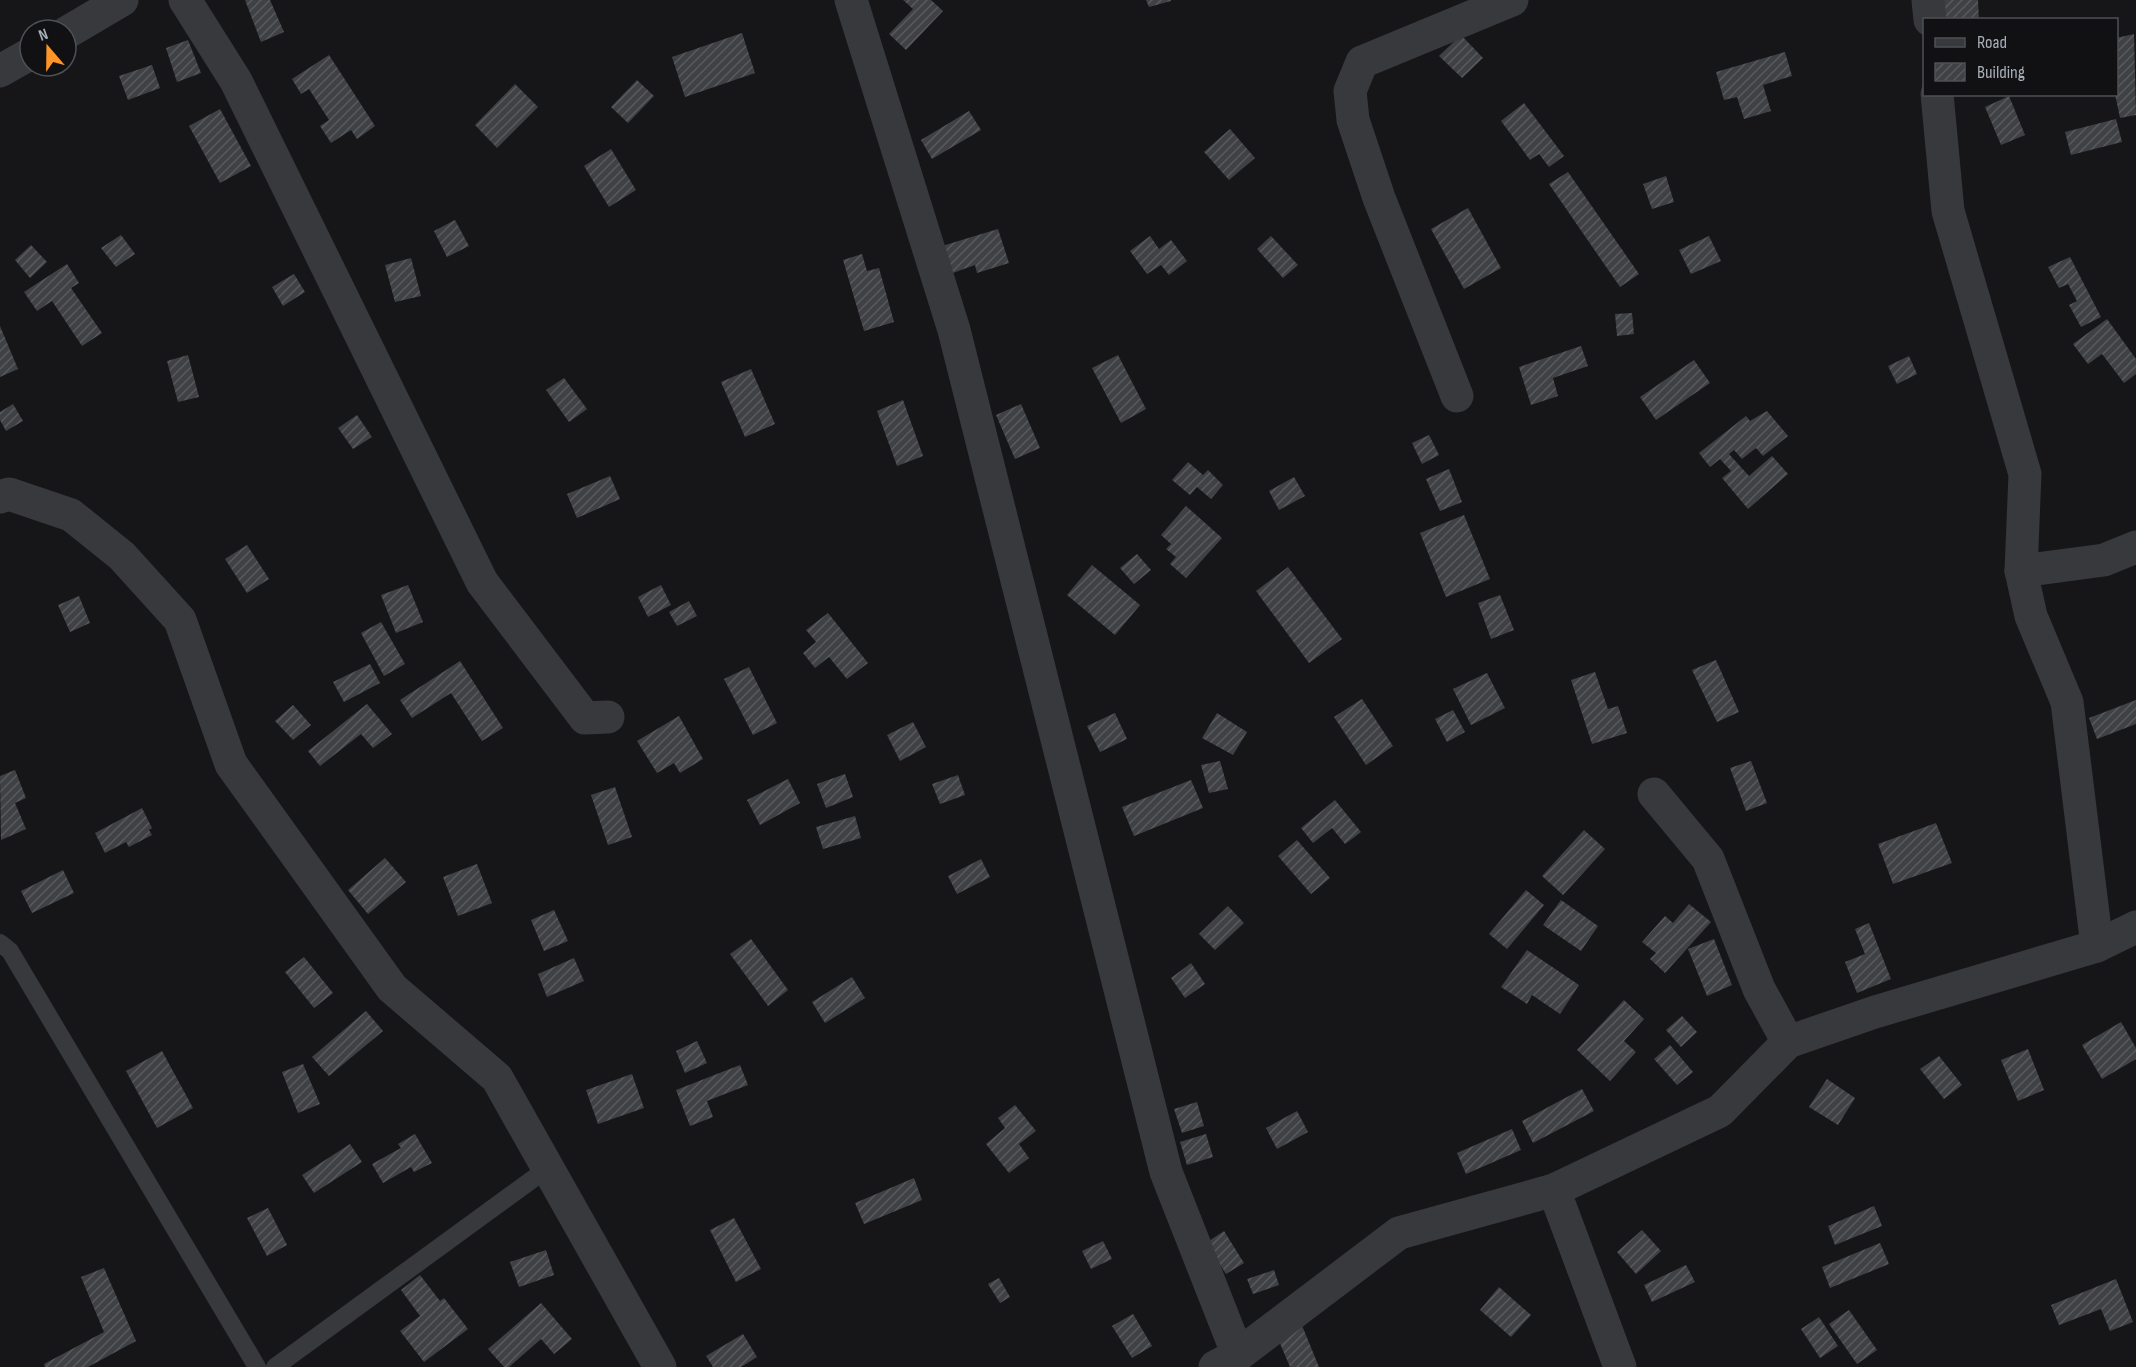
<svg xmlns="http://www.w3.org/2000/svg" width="2136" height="1367" viewBox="0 0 2136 1367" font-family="'Sofia Sans Condensed',sans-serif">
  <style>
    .building { fill: url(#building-hatch) }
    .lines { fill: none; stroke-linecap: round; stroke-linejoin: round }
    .service { stroke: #37393d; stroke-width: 18 }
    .minor { stroke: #37393d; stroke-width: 33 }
    .tertiary { stroke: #37393d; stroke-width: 33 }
  </style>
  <defs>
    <pattern id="building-hatch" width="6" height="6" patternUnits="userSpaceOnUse" patternTransform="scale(1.5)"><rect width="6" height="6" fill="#404145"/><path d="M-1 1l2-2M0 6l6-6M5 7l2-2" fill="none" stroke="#595a5e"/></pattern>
  </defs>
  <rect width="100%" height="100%" fill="#161618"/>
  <!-- building -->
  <g class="building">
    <polygon points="245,0 270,0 284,32 261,42"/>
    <polygon points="903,0 931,0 943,11 906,50 889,34 913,9"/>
    <polygon points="1146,0 1171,0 1171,1 1149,7"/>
    <polygon points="1944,0 1978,0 1979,20 1945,20"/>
    <polygon points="742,33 755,73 685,97 672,57"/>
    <polygon points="2134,34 2136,115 2120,118 2115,94 2116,38"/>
    <polygon points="1461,35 1483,58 1462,78 1439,56"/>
    <polygon points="188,40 201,73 177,82 166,48"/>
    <polygon points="1785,52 1792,76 1763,85 1771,111 1744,119 1737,97 1724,100 1716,72"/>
    <polygon points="329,55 375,126 357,139 351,130 331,143 320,126 329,120 309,89 301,94 292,79"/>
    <polygon points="152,65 160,88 128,100 119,76"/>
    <polygon points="637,80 654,96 628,123 611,107"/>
    <polygon points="515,84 538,107 497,148 475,125"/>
    <polygon points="2009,96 2025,135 2001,145 1985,107"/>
    <polygon points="1524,103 1564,156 1549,167 1539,154 1530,160 1501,121"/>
    <polygon points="220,109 251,166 220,183 189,126"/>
    <polygon points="969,111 981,130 932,159 921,140"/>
    <polygon points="2116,119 2122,142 2071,155 2065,132"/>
    <polygon points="1230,129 1255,158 1229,180 1204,152"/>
    <polygon points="611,149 636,190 609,207 584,166"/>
    <polygon points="1568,172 1639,274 1620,287 1549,184"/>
    <polygon points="1666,176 1674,202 1652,209 1643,184"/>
    <polygon points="1468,208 1501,268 1464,289 1431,229"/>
    <polygon points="455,220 469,246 447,257 434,231"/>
    <polygon points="998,229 1009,263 977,273 975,265 950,274 942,246"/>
    <polygon points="121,235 135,254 116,267 101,248"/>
    <polygon points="1150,236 1159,249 1171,240 1187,261 1169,275 1161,265 1147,274 1130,251"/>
    <polygon points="1271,236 1298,265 1283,278 1257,249"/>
    <polygon points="1709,236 1721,261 1691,274 1679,250"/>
    <polygon points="31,245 47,262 30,278 15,260"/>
    <polygon points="862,254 867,271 879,268 894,322 864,331 843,260"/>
    <polygon points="2070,257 2101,317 2081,327 2069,305 2077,301 2068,284 2059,288 2048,267"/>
    <polygon points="411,258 421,296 395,302 385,265"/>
    <polygon points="67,264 79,283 71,288 102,333 82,346 52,301 37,311 24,292"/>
    <polygon points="294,274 305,292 283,306 272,287"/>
    <polygon points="1632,313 1634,334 1617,336 1615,314"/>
    <polygon points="2107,319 2136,359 2136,374 2124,383 2102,354 2088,364 2073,344"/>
    <polygon points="0,326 18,369 0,377"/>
    <polygon points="1581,346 1588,366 1553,378 1558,396 1531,405 1519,367"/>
    <polygon points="188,355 199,397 178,402 167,361"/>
    <polygon points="1118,355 1146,409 1121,423 1092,368"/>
    <polygon points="1909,356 1917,374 1897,384 1888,366"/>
    <polygon points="1694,360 1710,383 1656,420 1640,397"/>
    <polygon points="751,369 775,424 745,437 721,382"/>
    <polygon points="564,378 587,409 569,422 546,390"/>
    <polygon points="903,400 923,456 897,466 877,411"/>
    <polygon points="13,404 23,421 6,431 0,420 0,412"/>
    <polygon points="1021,404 1040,448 1015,459 996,415"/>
    <polygon points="1767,411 1788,436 1763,456 1756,448 1742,459 1734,450 1729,454 1749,476 1772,456 1788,474 1748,509 1722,478 1731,471 1720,459 1710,467 1699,453 1746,416 1750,421"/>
    <polygon points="357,415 372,437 353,449 338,428"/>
    <polygon points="1429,435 1439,455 1422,464 1412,443"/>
    <polygon points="1188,462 1203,475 1208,470 1223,485 1211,499 1197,487 1190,495 1172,480"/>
    <polygon points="1449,469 1462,502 1440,511 1426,479"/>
    <polygon points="610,476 620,499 577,518 567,494"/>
    <polygon points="1294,477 1305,496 1279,510 1269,491"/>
    <polygon points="1186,506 1222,538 1186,578 1170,564 1176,557 1166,549 1171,544 1161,535"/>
    <polygon points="1464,515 1490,579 1446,597 1420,533"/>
    <polygon points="247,545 269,579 247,593 225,559"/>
    <polygon points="1137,554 1151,570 1134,584 1120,568"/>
    <polygon points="1092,565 1140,605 1115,635 1067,595"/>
    <polygon points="1288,567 1342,639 1309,663 1256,591"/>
    <polygon points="408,585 423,622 396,633 381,595"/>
    <polygon points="661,585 671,605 648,617 638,597"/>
    <polygon points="1500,595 1514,630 1491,639 1478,603"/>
    <polygon points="79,596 90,623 70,632 58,605"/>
    <polygon points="689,601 697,616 677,626 669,612"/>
    <polygon points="828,613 868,663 847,679 829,657 815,668 803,653 816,642 806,630"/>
    <polygon points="381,622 405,664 384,676 361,633"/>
    <polygon points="1716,660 1739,712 1717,722 1692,670"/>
    <polygon points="460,661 503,728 482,741 451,693 412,718 400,700"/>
    <polygon points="370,664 380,683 344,702 333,682"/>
    <polygon points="749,667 777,723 753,735 724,679"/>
    <polygon points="1595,672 1608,709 1618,706 1627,733 1592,744 1571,680"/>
    <polygon points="1487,673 1505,708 1471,725 1453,689"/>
    <polygon points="1362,699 1393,746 1366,765 1334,717"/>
    <polygon points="2136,700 2136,724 2097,739 2089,718"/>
    <polygon points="367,704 392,734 373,748 361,734 320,766 308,751"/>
    <polygon points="293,705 311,725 293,740 275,721"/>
    <polygon points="1453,710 1465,732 1447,742 1435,719"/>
    <polygon points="1115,713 1127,739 1100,752 1087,726"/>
    <polygon points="1217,713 1247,732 1233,755 1202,738"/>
    <polygon points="679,716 703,759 680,773 674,763 657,773 637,741"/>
    <polygon points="913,722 926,747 900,761 887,735"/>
    <polygon points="1220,761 1228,789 1209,793 1201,765"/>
    <polygon points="1751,761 1767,803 1746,811 1730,768"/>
    <polygon points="15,770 26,798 15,803 26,829 1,840 0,776"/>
    <polygon points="845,774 853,797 826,808 817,784"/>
    <polygon points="958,775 965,795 940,804 932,784"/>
    <polygon points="788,779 800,803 760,825 747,800"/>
    <polygon points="1191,780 1203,808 1134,836 1122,807"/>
    <polygon points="615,787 632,837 608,845 591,795"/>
    <polygon points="1335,800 1361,832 1345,844 1332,828 1313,843 1301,828"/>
    <polygon points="142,808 152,828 149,830 152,835 129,847 126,842 105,853 95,833"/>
    <polygon points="855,816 861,838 823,849 816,827"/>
    <polygon points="1936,823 1952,863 1893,884 1878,844"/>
    <polygon points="1584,830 1605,849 1563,895 1542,876"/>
    <polygon points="1297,840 1330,878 1311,894 1278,856"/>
    <polygon points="385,858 406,882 368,914 348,890"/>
    <polygon points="981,859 990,877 957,894 948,876"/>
    <polygon points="477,864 492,903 458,916 443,877"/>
    <polygon points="63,870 74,893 32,913 21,891"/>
    <polygon points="1526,890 1544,905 1507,949 1489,934"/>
    <polygon points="1561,900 1598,926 1581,951 1543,925"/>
    <polygon points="1689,904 1711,922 1665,973 1650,959 1656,953 1642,942 1665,916 1673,923"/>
    <polygon points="1228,906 1244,923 1215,950 1199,934"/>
    <polygon points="554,910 568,941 544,951 531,920"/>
    <polygon points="1869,923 1891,979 1857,993 1845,962 1865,954 1855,929"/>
    <polygon points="751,939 788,990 768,1006 730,954"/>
    <polygon points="1714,939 1732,985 1707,996 1688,949"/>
    <polygon points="1527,950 1579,985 1560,1014 1532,995 1527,1004 1501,987"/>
    <polygon points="304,957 333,993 314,1008 285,972"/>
    <polygon points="574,958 584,981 547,997 538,974"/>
    <polygon points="1191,963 1205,984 1185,998 1171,978"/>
    <polygon points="852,977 865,998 825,1023 812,1002"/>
    <polygon points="1624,1000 1644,1019 1624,1041 1636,1052 1610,1081 1577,1050"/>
    <polygon points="366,1011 383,1031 329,1076 312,1057"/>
    <polygon points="1682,1016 1697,1032 1681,1047 1666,1030"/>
    <polygon points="2121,1022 2136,1048 2136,1059 2102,1079 2082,1045"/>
    <polygon points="697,1041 707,1063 685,1073 676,1051"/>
    <polygon points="1670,1045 1693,1072 1677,1085 1654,1059"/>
    <polygon points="2028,1049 2044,1090 2018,1101 2001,1060"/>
    <polygon points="162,1051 193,1108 157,1128 126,1071"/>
    <polygon points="1939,1056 1962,1085 1944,1099 1920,1069"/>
    <polygon points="303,1064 320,1104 298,1113 282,1072"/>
    <polygon points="740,1065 748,1085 707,1101 713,1117 690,1126 676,1090"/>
    <polygon points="632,1074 644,1108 598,1124 586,1090"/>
    <polygon points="1827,1079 1855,1098 1838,1125 1809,1107"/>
    <polygon points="1582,1089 1594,1111 1533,1143 1522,1121"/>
    <polygon points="1197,1102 1204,1126 1182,1133 1174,1109"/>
    <polygon points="1015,1105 1036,1131 1019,1144 1029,1158 1009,1173 986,1144 1005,1128 998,1118"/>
    <polygon points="1297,1111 1308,1132 1277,1149 1266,1128"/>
    <polygon points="1512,1129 1521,1150 1466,1174 1457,1153"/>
    <polygon points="415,1134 432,1163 414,1172 411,1167 383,1183 372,1164 401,1148 398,1144"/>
    <polygon points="1206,1134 1213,1157 1187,1165 1180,1142"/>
    <polygon points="350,1144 362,1162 314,1193 302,1175"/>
    <polygon points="914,1178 922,1200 864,1224 855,1203"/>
    <polygon points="1874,1206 1882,1226 1835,1245 1828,1226"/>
    <polygon points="268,1208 287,1245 267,1256 247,1218"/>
    <polygon points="734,1218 761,1269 736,1282 710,1230"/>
    <polygon points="1642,1230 1661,1251 1636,1274 1617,1252"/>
    <polygon points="1224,1231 1244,1263 1226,1274 1206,1243"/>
    <polygon points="1103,1241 1112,1259 1091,1269 1082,1251"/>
    <polygon points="1880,1243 1889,1264 1830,1288 1822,1267"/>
    <polygon points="546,1250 554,1275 519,1287 510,1262"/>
    <polygon points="1686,1265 1695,1282 1652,1302 1644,1285"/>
    <polygon points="104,1268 136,1341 88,1367 45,1367 44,1364 104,1332 81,1277"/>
    <polygon points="1274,1270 1279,1285 1253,1294 1247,1279"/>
    <polygon points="420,1275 440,1301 444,1298 468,1329 424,1362 400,1331 420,1316 401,1290"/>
    <polygon points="999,1278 1010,1297 1000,1303 988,1284"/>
    <polygon points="2116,1279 2133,1322 2110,1331 2101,1309 2059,1325 2051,1305"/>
    <polygon points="1499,1287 1531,1315 1511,1337 1480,1310"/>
    <polygon points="541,1303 572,1339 554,1354 541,1339 509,1367 504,1367 488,1349"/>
    <polygon points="1849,1310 1877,1350 1857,1364 1829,1324"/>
    <polygon points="1133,1314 1152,1346 1132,1358 1112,1326"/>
    <polygon points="1819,1317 1838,1346 1820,1358 1801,1329"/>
    <polygon points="1301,1323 1319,1367 1290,1367 1276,1334"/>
    <polygon points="743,1334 757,1357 741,1367 713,1367 706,1356"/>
  </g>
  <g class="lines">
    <!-- service -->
    <g class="service">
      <polyline points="0,943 10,951 257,1367"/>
      <polyline points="275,1367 548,1168"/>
    </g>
    <!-- minor -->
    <g class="minor">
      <polyline points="185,0 236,81 482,582 585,718 608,717"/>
      <polyline points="851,0 954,330 1166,1172 1238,1355"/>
      <polyline points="1928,0 1930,20"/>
      <polyline points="66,33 122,0"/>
      <polyline points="0,71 30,54"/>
      <polyline points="1937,94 1948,211 2025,474 2021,571 2031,616 2067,702 2097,946"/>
      <polyline points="1457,396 1379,198 1353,120 1350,91 1362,62 1512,0"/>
      <polyline points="0,497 9,494 71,515 122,556 180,620 231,764 392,988 497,1078 660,1367"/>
      <polyline points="2021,571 2104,560 2136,547"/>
      <polyline points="1654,794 1708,859 1759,989 1788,1042"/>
      <polyline points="1554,1190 1620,1367"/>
    </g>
    <!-- tertiary -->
    <polyline class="tertiary" points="1215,1367 1238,1355 1399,1233 1554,1190 1720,1111 1788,1042 1875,1012 2097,946 2136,927"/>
  </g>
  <!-- legend -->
  <rect x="1923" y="18" width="195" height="78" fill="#111113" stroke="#4d5055" stroke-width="1.5"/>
  <rect x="1935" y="38" width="30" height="9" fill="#37393d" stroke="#4d5055" stroke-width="1.5"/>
  <text x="1977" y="48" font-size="18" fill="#a7afb9">Road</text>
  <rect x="1935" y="63" width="30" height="18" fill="url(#building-hatch)" stroke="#4d5055" stroke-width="1.5"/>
  <text x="1977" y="78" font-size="18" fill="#a7afb9">Building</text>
  <!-- north arrow -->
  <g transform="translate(48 48) rotate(340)"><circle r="28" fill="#111113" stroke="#4d5055" stroke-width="1.5"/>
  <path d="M0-4.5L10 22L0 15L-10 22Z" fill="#ff9527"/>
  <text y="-9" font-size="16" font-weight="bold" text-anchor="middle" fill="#a7afb9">N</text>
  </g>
</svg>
